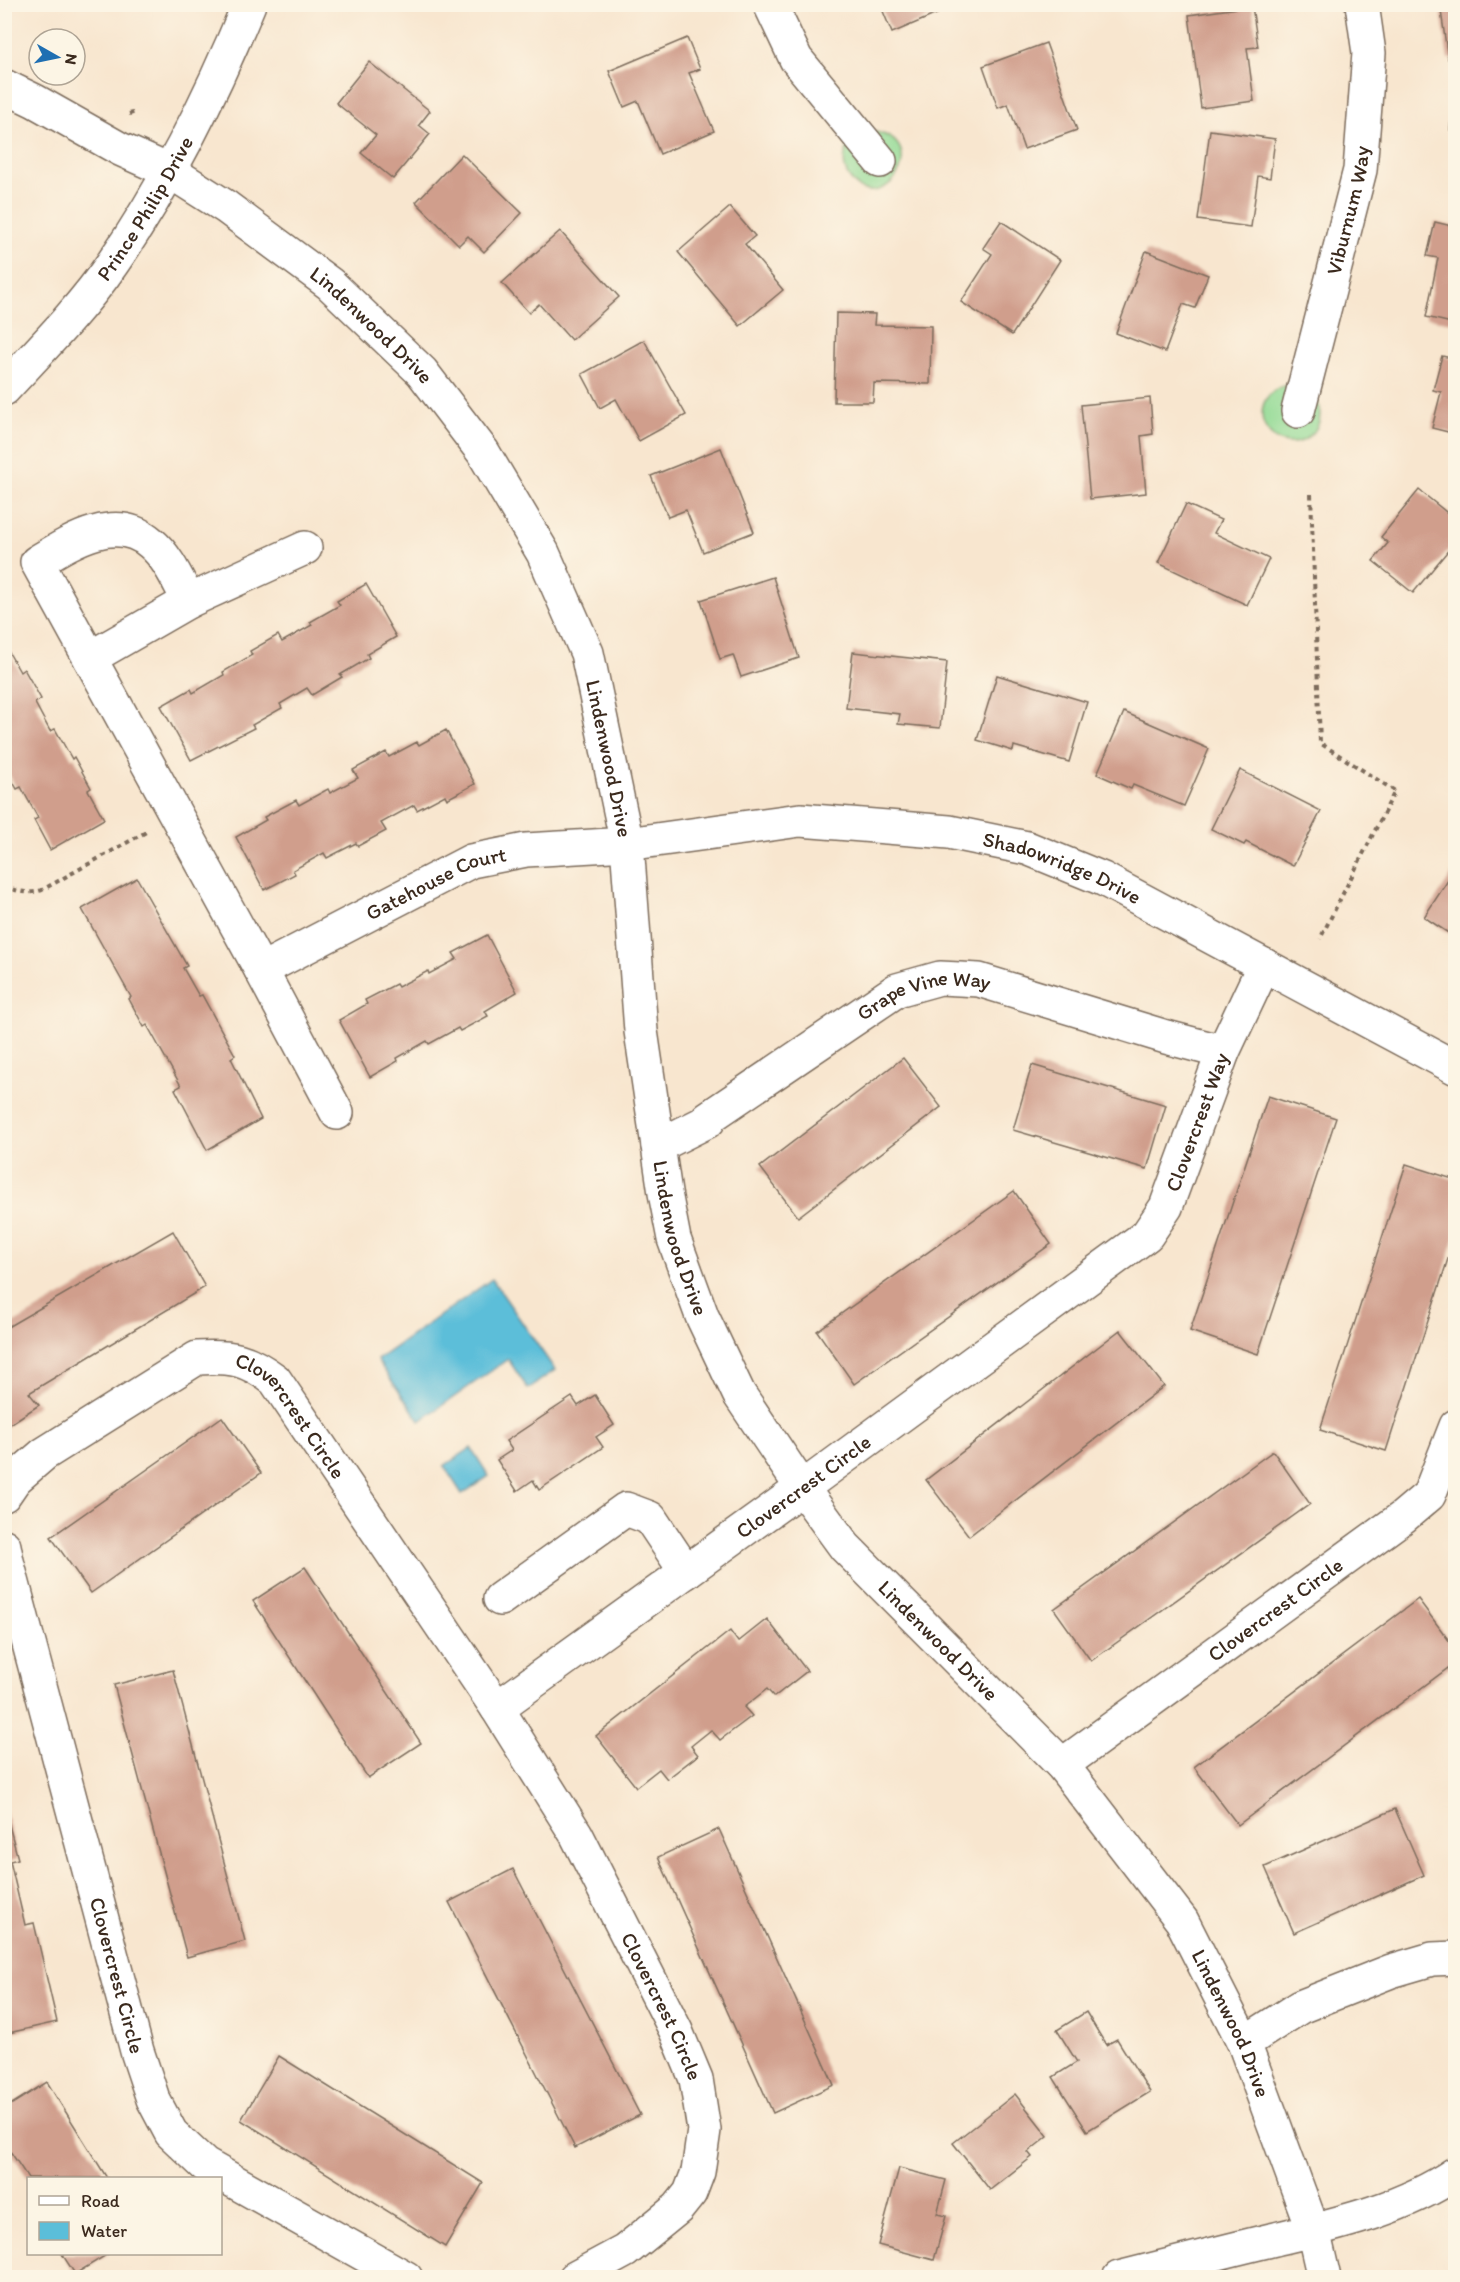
<svg xmlns="http://www.w3.org/2000/svg" width="1460" height="2282" viewBox="0 0 1460 2282" font-family="Itim,sans-serif">
  <style>
    .green { fill: #92da94; stroke: #668259; stroke-width: 1.5 }
    .water { fill: #5bbed9; stroke: #4b747c; stroke-width: 1.5 }
    .building { fill: #d09e8c }
    .lines { fill: none; stroke-linecap: round; stroke-linejoin: round }
    .minor-casing { stroke: #7d6c5c; stroke-width: 36 }
    .path { stroke: #7d6c5c; stroke-width: 4; stroke-dasharray: 4.5 4.5; stroke-linecap: butt }
    .minor { stroke: #fff; stroke-width: 33 }
    .labels { text-anchor: middle; stroke-width: 6; stroke-linejoin: round; paint-order: stroke }
    .street-label { font-size: 21px; fill: #3b2a1e; stroke: #fcf5e5 }
  </style>
  <rect width="100%" height="100%" fill="#fcf5e5"/>
  <filter id="ink" filterUnits="userSpaceOnUse"><feTurbulence type="fractalNoise" baseFrequency=".0167" numOctaves="2"/><feDisplacementMap in="SourceGraphic" scale="12" xChannelSelector="R" yChannelSelector="G"/><feConvolveMatrix kernelMatrix="1 2 1 2 8 2 1 2 1" color-interpolation-filters="sRGB"/></filter>
  <filter id="wash" filterUnits="userSpaceOnUse"><feTurbulence type="fractalNoise" baseFrequency=".008" numOctaves="4" result="noise"/><feDisplacementMap in="SourceGraphic" scale="24" xChannelSelector="R" yChannelSelector="G"/><feGaussianBlur stdDeviation="1.35" result="paint"/><feColorMatrix in="noise" values="0 0 0 0 0 0 0 0 0 0 0 0 0 0 0 0 0 1.4 0 .05"/><feComposite in="paint" operator="in"/></filter>
  <g filter="url(#wash)">
    <rect width="100%" height="100%" fill="#f8e6cf"/>
    <!-- green -->
    <g class="green">
      <path d="M876,132C936,146 878,222 849,177C843,168 843,157 848,146Z"/>
      <circle cx="1291" cy="414" r="29"/>
    </g>
    <!-- water -->
    <g class="water">
      <polygon points="492,1279 555,1370 528,1389 508,1359 420,1421 377,1360"/>
      <polygon points="471,1448 489,1476 462,1494 444,1466"/>
    </g>
    <g id="blocks">
      <!-- building -->
      <g class="building">
        <polygon points="880,4 944,4 946,10 892,33"/>
        <polygon points="1440,4 1456,4 1456,58 1448,59"/>
        <polygon points="1252,6 1258,47 1247,48 1254,101 1201,108 1189,15"/>
        <polygon points="687,38 700,69 689,73 714,131 660,154 638,101 624,107 609,71"/>
        <polygon points="1046,43 1077,130 1024,149 1008,104 998,108 983,66"/>
        <polygon points="369,62 430,111 419,125 430,134 393,179 361,153 376,135 336,103"/>
        <polygon points="1453,94 1456,95 1456,131 1450,130"/>
        <polygon points="1210,130 1275,139 1270,178 1258,176 1251,227 1198,220"/>
        <polygon points="462,154 522,213 484,252 468,236 459,245 416,202"/>
        <polygon points="730,207 755,236 745,244 783,290 740,326 678,252"/>
        <polygon points="1001,221 1060,260 1012,335 961,302 992,254 983,248"/>
        <polygon points="1435,222 1456,227 1456,324 1426,317 1438,258 1427,256"/>
        <polygon points="560,231 619,297 571,340 539,304 529,313 502,283"/>
        <polygon points="1146,251 1208,275 1195,308 1183,304 1165,352 1116,333"/>
        <polygon points="836,313 875,314 874,325 931,326 930,384 874,383 873,402 834,402"/>
        <polygon points="644,340 686,415 639,441 616,399 600,408 582,374"/>
        <polygon points="1442,356 1456,359 1456,434 1432,428 1441,392 1433,390"/>
        <polygon points="1150,398 1153,434 1141,436 1146,493 1090,499 1081,405"/>
        <polygon points="721,448 754,532 703,552 686,510 668,517 651,476"/>
        <polygon points="1419,490 1456,520 1456,541 1413,593 1373,561 1388,543 1381,537"/>
        <polygon points="1186,504 1221,520 1214,533 1269,559 1247,605 1158,563"/>
        <polygon points="773,577 799,658 741,677 733,655 720,659 701,600"/>
        <polygon points="366,584 396,637 367,654 369,658 340,675 342,677 312,695 307,688 280,704 282,708 252,725 254,728 191,760 161,706 191,689 193,693 224,675 223,672 252,655 250,651 278,635 282,642 312,625 310,622 340,605 337,601"/>
        <polygon points="4,644 20,672 24,669 41,699 35,703 50,731 55,729 72,759 74,757 91,788 88,790 104,819 50,850 34,820 38,818 21,787 17,789 4,766"/>
        <polygon points="853,652 947,662 940,728 898,724 900,714 846,708"/>
        <polygon points="997,675 1087,702 1069,762 1014,746 1013,751 977,740"/>
        <polygon points="1124,712 1209,749 1184,806 1133,785 1131,789 1097,774"/>
        <polygon points="446,730 475,784 447,799 445,795 417,810 414,805 381,823 386,831 358,846 356,843 327,858 324,853 293,870 295,874 264,890 236,837 266,820 264,817 296,800 299,805 328,789 330,793 358,778 353,770 386,752 389,757 417,742 419,745"/>
        <polygon points="1240,770 1321,811 1293,866 1246,842 1244,845 1211,829"/>
        <polygon points="1456,868 1456,938 1424,917"/>
        <polygon points="137,878 187,966 183,968 199,996 202,995 235,1055 231,1058 261,1119 207,1150 175,1089 181,1086 147,1025 144,1027 129,999 131,997 82,909"/>
        <polygon points="487,935 517,992 485,1011 488,1016 460,1031 458,1028 429,1044 427,1041 397,1058 398,1061 370,1077 339,1020 367,1004 365,1000 396,984 398,987 428,971 429,974 457,959 453,953"/>
        <polygon points="903,1058 941,1107 798,1217 760,1167"/>
        <polygon points="1032,1065 1166,1105 1147,1169 1013,1130"/>
        <polygon points="1268,1096 1336,1118 1258,1354 1190,1331"/>
        <polygon points="1406,1164 1456,1180 1456,1234 1386,1451 1320,1430"/>
        <polygon points="1014,1191 1051,1244 854,1384 817,1331"/>
        <polygon points="173,1231 205,1287 29,1393 39,1405 4,1428 4,1329"/>
        <polygon points="1120,1330 1164,1386 969,1536 926,1480"/>
        <polygon points="595,1395 614,1425 596,1437 603,1447 539,1490 533,1480 517,1491 497,1460 512,1450 506,1441 572,1397 578,1406"/>
        <polygon points="222,1417 261,1473 91,1593 51,1537"/>
        <polygon points="1273,1451 1310,1504 1091,1661 1054,1609"/>
        <polygon points="305,1567 421,1743 368,1778 253,1601"/>
        <polygon points="1418,1599 1456,1650 1456,1662 1238,1825 1194,1767"/>
        <polygon points="767,1619 807,1671 774,1697 767,1689 744,1707 752,1716 720,1740 711,1730 691,1746 698,1755 667,1779 659,1769 636,1787 596,1736 730,1631 738,1642"/>
        <polygon points="173,1670 245,1941 187,1957 114,1685"/>
        <polygon points="4,1806 18,1859 10,1861 25,1925 34,1923 57,2022 4,2034"/>
        <polygon points="1395,1809 1424,1875 1294,1933 1265,1867"/>
        <polygon points="719,1829 834,2085 773,2113 658,1857"/>
        <polygon points="513,1869 640,2115 575,2148 449,1902"/>
        <polygon points="1086,2012 1106,2045 1117,2039 1150,2092 1087,2131 1053,2077 1077,2062 1057,2030"/>
        <polygon points="279,2056 483,2183 445,2247 241,2120"/>
        <polygon points="47,2082 107,2178 28,2178 4,2142 4,2109"/>
        <polygon points="1015,2094 1048,2136 1028,2152 1032,2157 990,2190 953,2143"/>
        <polygon points="899,2168 946,2180 937,2214 946,2216 934,2260 878,2245"/>
        <polygon points="62,2254 108,2254 75,2274"/>
      </g>
    </g>
  </g>
  <g filter="url(#ink)">
    <use href="#blocks" fill-opacity="0" stroke="#7d6c5c" stroke-width="1.5"/>
    <g class="lines">
      <!-- minor casing -->
      <g class="minor-casing">
        <g id="minor">
          <polyline points="770,4 796,59 880,161"/>
          <path id="s1" d="M4,86L35,101L120,149L171,172L226,207L330,284L422,372L483,452L543,553L587,653L627,844L641,1031L665,1193L674,1239L702,1316L739,1394L802,1488L845,1547L1062,1765L1182,1921L1244,2043L1313,2230L1324,2278"/>
          <path id="s2" d="M4,389C42,348 81,309 112,264C167,185 212,94 249,4"/>
          <path id="s3" d="M1298,411L1360,170L1369,53L1362,4"/>
          <path d="M189,601C178,581 168,557 151,543C115,512 70,542 37,562L261,970L337,1113"/>
          <polyline points="90,658 189,601 305,548"/>
          <path id="s4" d="M261,970L471,861L526,850L627,844L800,820L949,832L1027,848L1103,879L1456,1068"/>
          <path id="s5" d="M658,1146L708,1121V1118L897,990L940,978L979,980L1166,1037L1223,1052"/>
          <path id="s6" d="M4,1495L15,1479L44,1454L197,1358C233,1356 247,1359 275,1380L497,1708L576,1834L676,2031L696,2079L704,2130L698,2172L690,2193L678,2208L625,2251L575,2278"/>
          <path id="s7" d="M4,1546L7,1561L137,2051L153,2099L171,2133L205,2165L406,2278"/>
          <polyline points="500,1599 626,1509 650,1518 686,1572"/>
          <path id="s8" d="M497,1708L802,1488L1147,1235L1166,1207L1223,1052L1264,965"/>
          <path id="s9" d="M1062,1765L1403,1517L1429,1495L1456,1426"/>
          <polyline points="1244,2043 1300,2007 1391,1971 1432,1959 1456,1958"/>
          <path d="M1119,2278C1170,2265 1221,2252 1271,2240C1333,2225 1402,2210 1456,2173"/>
        </g>
      </g>
      <!-- path -->
      <g class="path">
        <polyline points="129,114 137,112"/>
        <polyline points="1311,494 1320,743 1395,791 1320,939"/>
        <path d="M4,887C19,891 28,895 42,890L146,832"/>
      </g>
      <!-- minor -->
      <use href="#minor" class="minor"/>
    </g>
  </g>
  <g class="labels">
    <!-- street labels -->
    <g class="street-label">
      <text dy="7" stroke="none"><textPath href="#s2" startOffset="230">Prince Philip Drive</textPath></text>
      <text dy="7" stroke="none"><textPath href="#s3" startOffset="207">Viburnum Way</textPath></text>
      <text dy="7" stroke="none"><textPath href="#s1" startOffset="441">Lindenwood Drive</textPath></text>
      <text dy="7" stroke="none"><textPath href="#s1" startOffset="945">Lindenwood Drive</textPath></text>
      <text dy="7" stroke="none"><textPath href="#s4" startOffset="837">Shadowridge Drive</textPath></text>
      <text dy="7" stroke="none"><textPath href="#s4" startOffset="196">Gatehouse Court</textPath></text>
      <text dy="7" stroke="none"><textPath href="#s5" startOffset="312">Grape Vine Way</textPath></text>
      <text dy="7" stroke="none"><textPath href="#s8" startOffset="928">Clovercrest Way</textPath></text>
      <text dy="7" stroke="none"><textPath href="#s1" startOffset="1431">Lindenwood Drive</textPath></text>
      <text dy="7" stroke="none"><textPath href="#s6" startOffset="358">Clovercrest Circle</textPath></text>
      <text dy="7" stroke="none"><textPath href="#s8" startOffset="378">Clovercrest Circle</textPath></text>
      <text dy="7" stroke="none"><textPath href="#s9" startOffset="264">Clovercrest Circle</textPath></text>
      <text dy="7" stroke="none"><textPath href="#s1" startOffset="1917">Lindenwood Drive</textPath></text>
      <text dy="7" stroke="none"><textPath href="#s7" startOffset="444">Clovercrest Circle</textPath></text>
      <text dy="7" stroke="none"><textPath href="#s6" startOffset="1059">Clovercrest Circle</textPath></text>
      <text dy="7" stroke="none"><textPath href="#s1" startOffset="2403">Lindenwood Drive</textPath></text>
    </g>
  </g>
  <!-- margin -->
  <rect width="1460" height="2282" fill="none" stroke="#fcf5e5" stroke-width="24"/>
  <!-- legend -->
  <rect x="27" y="2177" width="195" height="78" fill="#fcf5e5" stroke="#afa495" stroke-width="1.5"/>
  <rect x="39" y="2196" width="30" height="9" fill="#ffffff" stroke="#afa495" stroke-width="1.5"/>
  <text x="81" y="2207" font-size="18" fill="#3b2a1e">Road</text>
  <rect x="39" y="2222" width="30" height="18" fill="#5bbed9" stroke="#afa495" stroke-width="1.5"/>
  <text x="81" y="2237" font-size="18" fill="#3b2a1e">Water</text>
  <!-- north arrow -->
  <g transform="translate(57 57) rotate(99)"><circle r="28" fill="#fcf5e5" stroke="#afa495" stroke-width="1.5"/>
  <path d="M0-4.5L10 22L0 15L-10 22Z" fill="#1f6fb2"/>
  <text y="-9" font-size="16" font-weight="bold" text-anchor="middle" fill="#3b2a1e">N</text>
  </g>
</svg>
